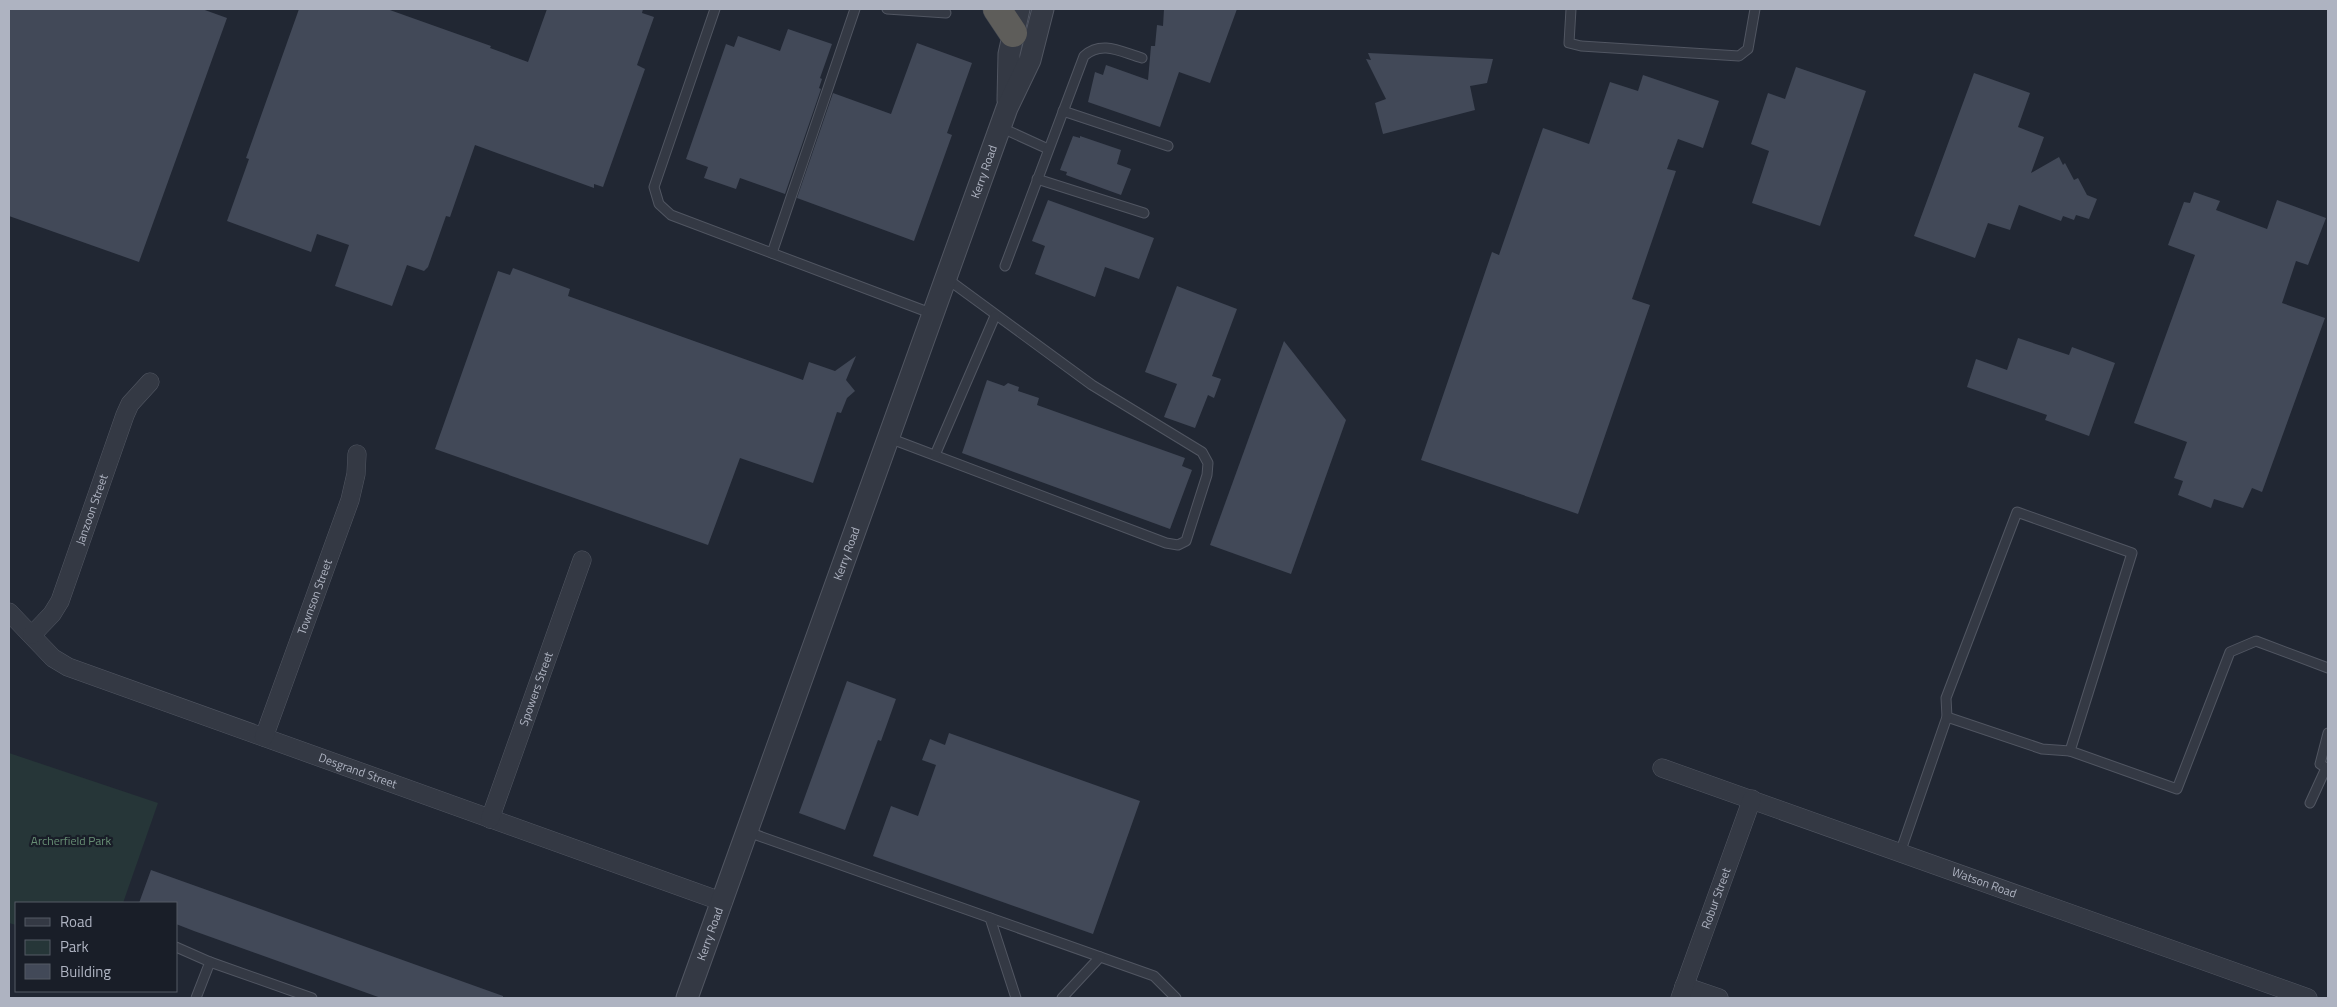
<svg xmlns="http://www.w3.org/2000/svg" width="2337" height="1007" viewBox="0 0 2337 1007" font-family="'Titillium Web',sans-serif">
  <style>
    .green { fill: #263638 }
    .building { fill: #424958 }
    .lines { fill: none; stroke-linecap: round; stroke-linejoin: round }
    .service-casing { stroke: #515662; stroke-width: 11 }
    .minor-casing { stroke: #515662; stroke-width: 19 }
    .tertiary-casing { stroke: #515662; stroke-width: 23 }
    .trunk-casing { stroke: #3e434e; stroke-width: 29 }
    .service { stroke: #343944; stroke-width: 9 }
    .minor { stroke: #343944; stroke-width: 18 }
    .tertiary { stroke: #343944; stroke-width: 21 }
    .trunk { stroke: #5e5d5a; stroke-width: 28 }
    .labels { text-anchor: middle; stroke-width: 4.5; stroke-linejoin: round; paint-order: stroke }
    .street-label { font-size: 12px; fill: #aeb3c1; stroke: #191e28 }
    .park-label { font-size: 12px; fill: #688f75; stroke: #191e28 }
  </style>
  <rect width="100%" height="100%" fill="#212733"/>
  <!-- green -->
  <polygon class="green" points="9,753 158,803 123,903 16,903 16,925 9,923"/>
  <!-- building -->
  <g class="building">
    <polygon points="9,9 202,9 227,18 139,262 9,216"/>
    <polygon points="299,9 387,9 491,46 490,48 528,62 547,9 643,9 642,13 654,17 637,65 645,69 603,187 594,184 594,188 475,145 450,217 446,216 428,267 424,271 407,265 392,306 335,286 349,245 317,234 311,252 227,221 249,159 246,158"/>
    <polygon points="1164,9 1237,9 1210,83 1179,72 1160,127 1088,102 1095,72 1103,75 1106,65 1148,80 1151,46 1155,46 1157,25 1163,26"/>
    <polygon points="788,29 832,44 820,78 822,79 819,88 821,89 785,194 740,178 736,189 704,178 708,167 686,159 726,44 734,47 738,36 780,51"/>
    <polygon points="917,43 972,63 947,133 952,135 914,241 797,198 833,93 891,114"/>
    <polygon points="1368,53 1493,59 1487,83 1470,86 1475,110 1383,134 1375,103 1386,99 1366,59 1371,60"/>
    <polygon points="1796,67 1866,91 1820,226 1752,203 1769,151 1751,144 1768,93 1785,99"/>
    <polygon points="1974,73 2030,93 2018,127 2044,137 2031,173 2059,157 2063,165 2065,163 2074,180 2078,178 2087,195 2097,199 2089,219 2076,215 2074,220 2063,216 2061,221 2019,205 2010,230 1988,223 1975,258 1914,236"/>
    <polygon points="1643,75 1719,101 1703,148 1678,139 1667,169 1676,171 1632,299 1650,305 1578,514 1421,460 1492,252 1499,255 1543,128 1589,144 1610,82 1638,91"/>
    <polygon points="1073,136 1080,138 1080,136 1121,150 1117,164 1131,169 1121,195 1066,175 1067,172 1060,170"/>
    <polygon points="2194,192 2220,201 2216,210 2267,229 2277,200 2326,218 2308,265 2296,261 2282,303 2325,318 2262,492 2252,488 2243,508 2214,499 2211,508 2178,495 2183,481 2174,478 2187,442 2134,423 2195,255 2168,245 2184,202 2190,203"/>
    <polygon points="1048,200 1154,238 1139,279 1105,267 1095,297 1035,274 1045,246 1032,241"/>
    <polygon points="513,268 570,289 568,296 803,380 809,362 835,371 856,356 846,380 855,391 847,398 841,413 837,412 813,483 740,458 708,545 435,449 498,271 510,275"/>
    <polygon points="1177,286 1237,309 1212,376 1221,379 1214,398 1208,395 1195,428 1164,417 1177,384 1145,372"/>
    <polygon points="2018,338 2069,355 2072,347 2115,363 2089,436 2045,420 2047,415 1967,387 1976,359 2007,370"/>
    <polygon points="1284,341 1346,420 1291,574 1210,545"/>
    <polygon points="987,380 1004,386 1008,383 1019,387 1018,391 1039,398 1037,405 1185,458 1182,466 1192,470 1170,529 962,453"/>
    <polygon points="847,681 896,699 881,741 878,740 845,830 799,813"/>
    <polygon points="949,733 1140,801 1093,934 873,856 891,806 918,816 936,765 922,760 930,739 945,745"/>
    <polygon points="151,870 503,996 503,998 381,998 194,931 176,924 176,903 139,903"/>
  </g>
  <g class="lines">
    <!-- service casing -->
    <g class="service-casing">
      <g id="service">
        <polyline points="715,9 654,187 659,204 671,215 933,314"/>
        <polyline points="887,9 946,13"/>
        <polyline points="1571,9 1569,43 1581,46 1739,56 1748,49 1755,9"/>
        <polyline points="1063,111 1168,146"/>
        <polyline points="1002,128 1048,149"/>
        <polyline points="1037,179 1144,213"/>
        <polyline points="772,253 855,9"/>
        <path d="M1005,266L1084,56C1102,40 1121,52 1142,58"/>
        <polyline points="889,438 1166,543 1178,545 1186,541 1207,475 1208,463 1202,452 1092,385 946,278"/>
        <polyline points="935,455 995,316"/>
        <polyline points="1947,717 2042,749 2070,751"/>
        <polyline points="2328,733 2320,764 2328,769"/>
        <polyline points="2310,803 2326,768"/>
        <polyline points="748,832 1154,976 1176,998"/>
        <polyline points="1900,853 1947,717 1946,698 2017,512 2132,553 2070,751 2177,789 2230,652 2256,641 2328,668"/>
        <polyline points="990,918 1016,998"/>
        <polyline points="176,947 210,962 312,998"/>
        <polyline points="196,998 210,962"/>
        <polyline points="1062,998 1100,957"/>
      </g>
    </g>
    <!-- minor casing -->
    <g class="minor-casing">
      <g id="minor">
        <path id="s1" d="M9,612L53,658L68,667L723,902"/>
        <path id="s2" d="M32,635L52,614L60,601L125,415L130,404L150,382"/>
        <path id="s3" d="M264,737L350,500L356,474L357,454"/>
        <path id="s4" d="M1662,768L2308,998"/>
        <path id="s5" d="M490,819L582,560"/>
        <polyline points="1684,986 1719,998"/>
        <path id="s6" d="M1680,998L1752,799"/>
      </g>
    </g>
    <!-- tertiary casing -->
    <g class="tertiary-casing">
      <g id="tertiary">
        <polyline points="1008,100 1009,54 1019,9"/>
        <path id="s7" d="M687,998L1007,108L1030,60L1043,9"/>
      </g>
    </g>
    <!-- trunk casing -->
    <g class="trunk-casing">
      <polyline id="trunk" points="997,9 1013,33"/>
    </g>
    <!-- service -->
    <use href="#service" class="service"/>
    <!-- minor -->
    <use href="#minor" class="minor"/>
    <!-- tertiary -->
    <use href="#tertiary" class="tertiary"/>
    <!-- trunk -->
    <use href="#trunk" class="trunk"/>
  </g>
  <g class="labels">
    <!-- street labels -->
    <g class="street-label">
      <text dy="4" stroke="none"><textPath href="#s7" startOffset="878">Kerry Road</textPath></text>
      <text dy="4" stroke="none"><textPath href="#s2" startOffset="141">Janzoon Street</textPath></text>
      <text dy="4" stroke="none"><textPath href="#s7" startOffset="472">Kerry Road</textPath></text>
      <text dy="4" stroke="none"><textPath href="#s3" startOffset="149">Townson Street</textPath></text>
      <text dy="4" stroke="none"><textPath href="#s5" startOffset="138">Spowers Street</textPath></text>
      <text dy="4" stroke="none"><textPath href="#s1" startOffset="389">Desgrand Street</textPath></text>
      <text dy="4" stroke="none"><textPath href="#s4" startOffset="342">Watson Road</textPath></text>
      <text dy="4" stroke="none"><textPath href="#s6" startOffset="106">Robur Street</textPath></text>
      <text dy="4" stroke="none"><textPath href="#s7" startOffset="68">Kerry Road</textPath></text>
    </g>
    <!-- park labels -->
    <g class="park-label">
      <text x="71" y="845">Archerfield Park</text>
    </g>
  </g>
  <!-- border -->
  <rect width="2337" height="1007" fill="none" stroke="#aeb3c1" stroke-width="20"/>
  <!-- legend -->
  <rect x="15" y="902" width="162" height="90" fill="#191e28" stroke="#555a65"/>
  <rect x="25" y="918" width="25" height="8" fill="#343944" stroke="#555a65"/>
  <text x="60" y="927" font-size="15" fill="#aeb3c1">Road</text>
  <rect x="25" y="940" width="25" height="15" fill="#263638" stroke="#555a65"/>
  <text x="60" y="952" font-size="15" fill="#aeb3c1">Park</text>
  <rect x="25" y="964" width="25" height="15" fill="#424958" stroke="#555a65"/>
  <text x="60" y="977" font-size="15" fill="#aeb3c1">Building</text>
</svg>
